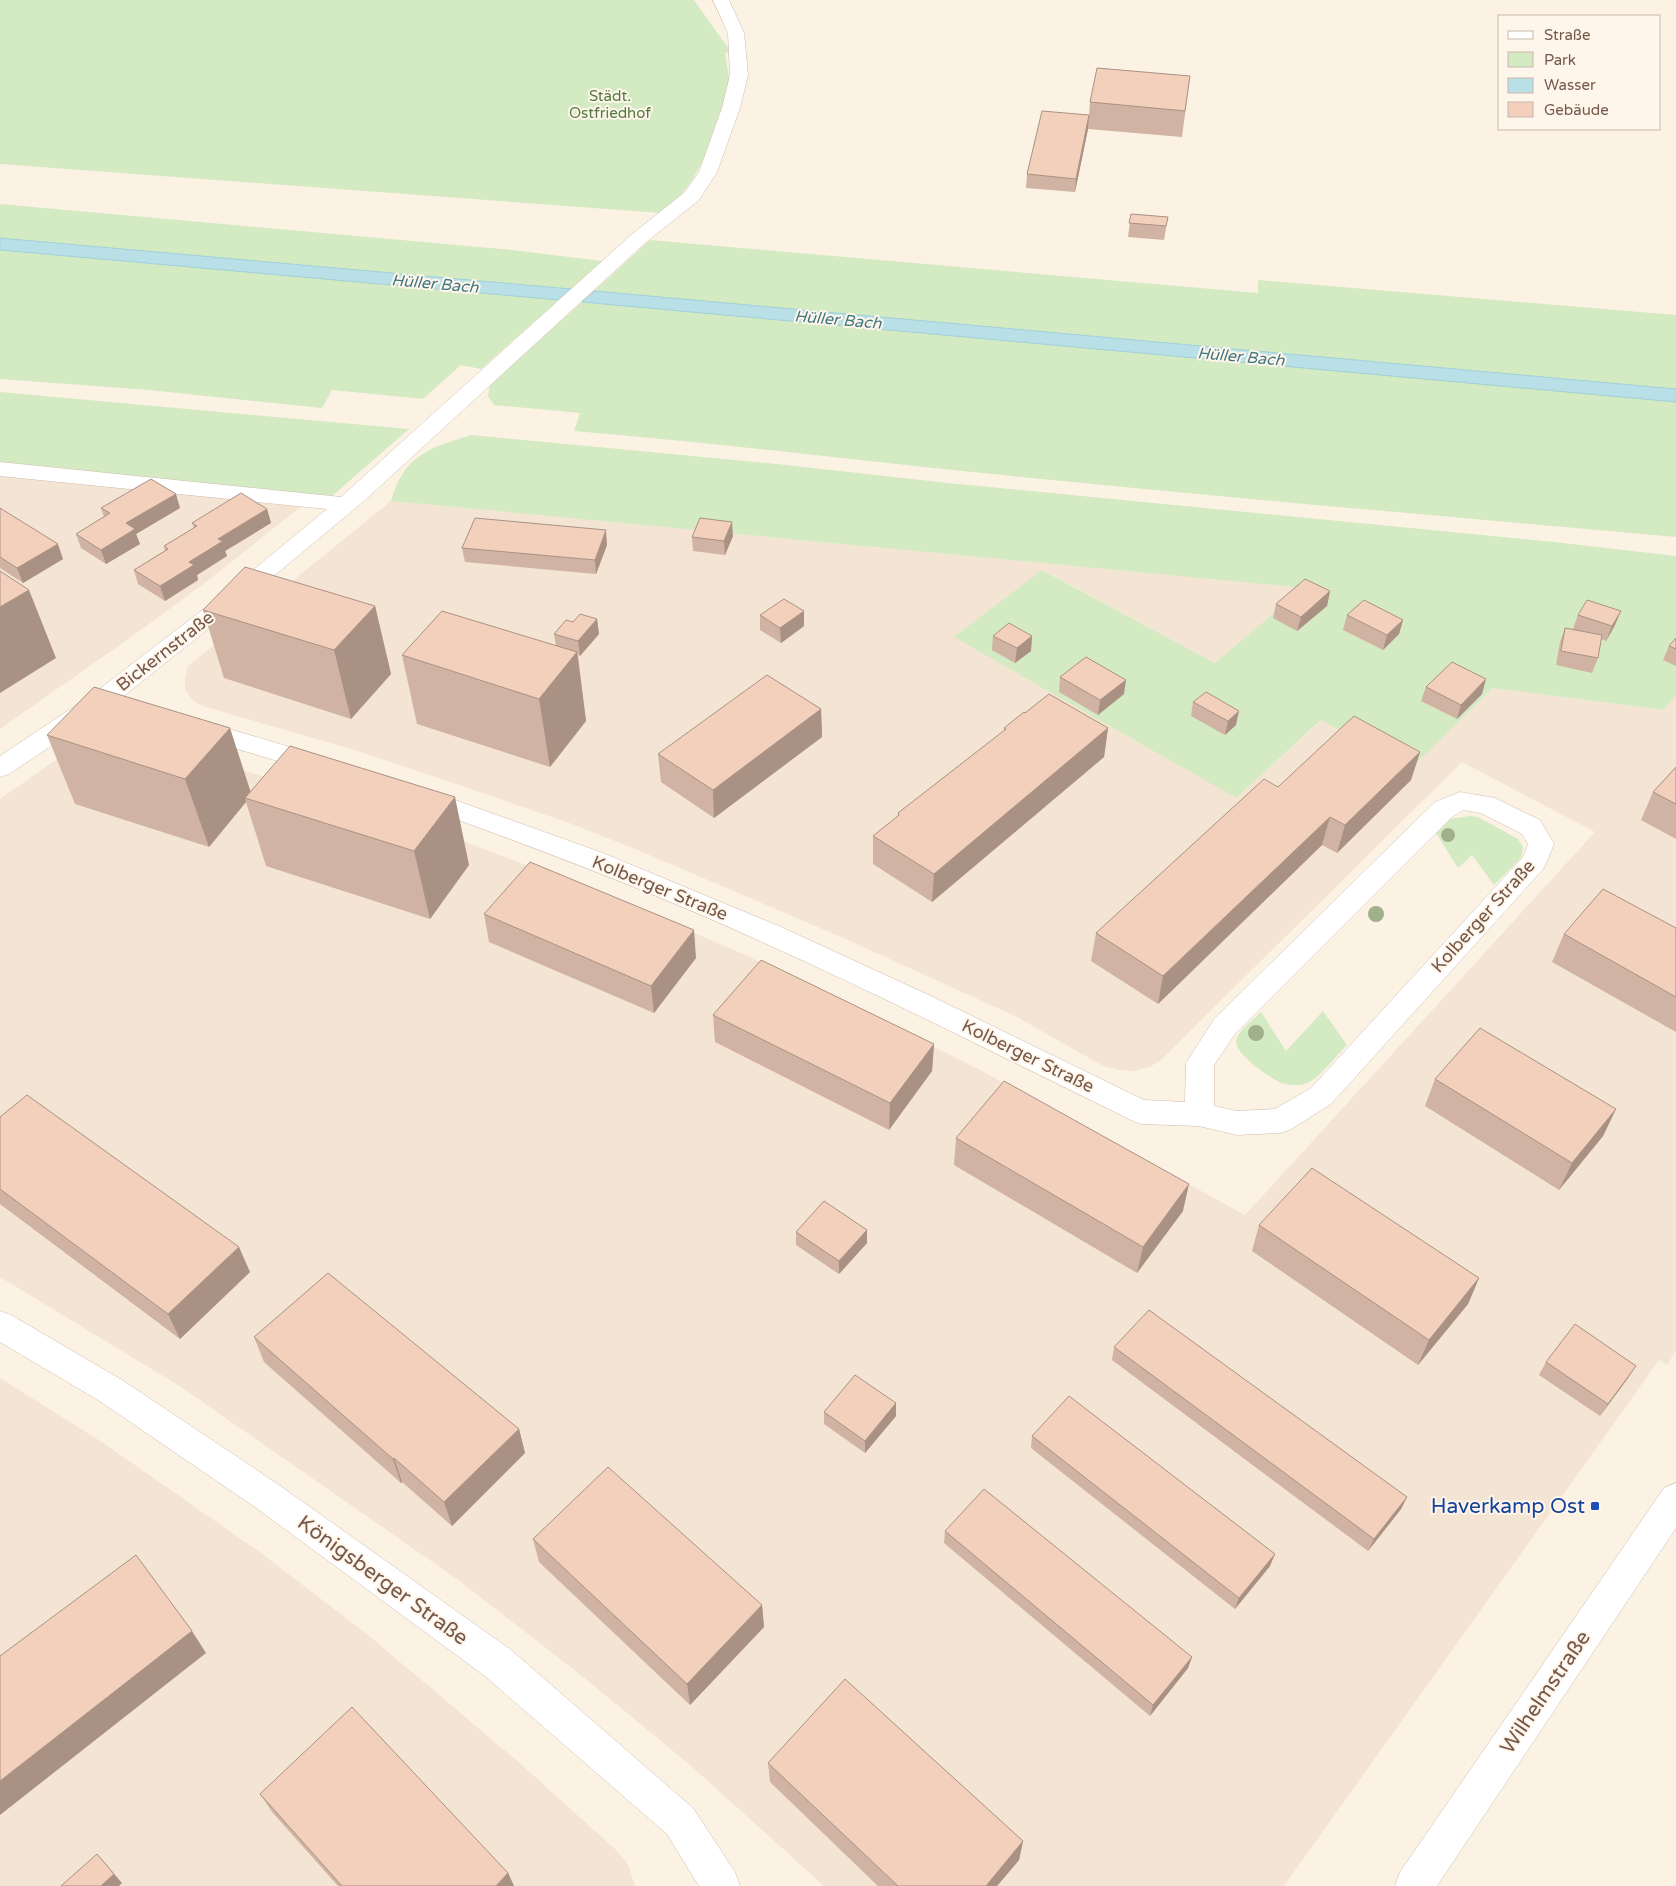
<svg xmlns="http://www.w3.org/2000/svg" width="1676" height="1886" viewBox="0 0 1676 1886" font-family="'Varela Round',sans-serif">
  <style>
    .residential { fill: #f4e4d3 }
    .green { fill: #d4eac3 }
    .water { fill: #b9e0e6; stroke: #9fd0d7 }
    .lines { fill: none; stroke-linecap: round; stroke-linejoin: round }
    .minor-casing { stroke: #d0bcae; stroke-width: 1 }
    .minor { fill: #fff; fill-rule: evenodd }
    .tree { fill: #a0b08b }
    .wall { fill: #d0b3a2 }
    .shaded-wall { fill: #a99284 }
    .building { fill: #f2d0bc; stroke: #a99284 }
    .transit-dot { fill: #1a4fb4; stroke: #fff6eb; stroke-width: 2 }
    .labels { text-anchor: middle; stroke-width: 4; stroke-linejoin: round; paint-order: stroke }
    .far-park-label { font-size: 15px; fill: #547a42; stroke: #fff6eb }
    .far-water-label { font-size: 16px; font-style: italic; fill: #407881; stroke: #fff6eb }
    .street-label { font-size: 18px; fill: #75584a; stroke: #fff6eb }
    .near-transit-label { font-size: 21px; fill: #164399; stroke: #fff6eb; text-anchor: end }
    .near-street-label { font-size: 21px; fill: #75584a; stroke: #fff6eb }
  </style>
  <rect width="100%" height="100%" fill="#fcf2e4"/>
  <!-- residential -->
  <g class="residential">
    <polygon points="0,476 304,504 206,582 134,635 0,729"/>
    <polygon points="391,501 1303,588 1215,663 1043,570 1236,798 1322,720 1411,768 1493,688 1662,710 1676,695 1676,1351 1667,1365 1659,1360 1284,1886 824,1886 690,1765 582,1676 457,1579 181,1387 0,1277 0,799 70,750 216,762 423,826 618,900 743,954 855,1007 982,1071 1245,1215 1595,832 1462,762 1161,1060 1150,1067 1134,1071 1120,1070 1103,1066 1017,1017 841,937 640,851 569,823 459,785 358,751 199,705 190,697 185,688 185,677 188,666"/>
    <polygon points="0,1378 102,1442 261,1553 368,1635 514,1758 615,1849 628,1864 635,1886 0,1886"/>
  </g>
  <!-- green -->
  <g class="green">
    <polygon points="0,0 694,0 731,52 725,53 730,84 704,158 693,179 681,195 661,213 0,164"/>
    <polygon points="0,204 512,250 602,261 571,289 0,238"/>
    <polygon points="650,240 1258,293 1258,280 1676,315 1676,389 594,291"/>
    <polygon points="0,250 559,300 481,369 461,365 423,399 332,390 322,408 149,390 0,379"/>
    <path d="M582,302L1676,402V537C1441,516 1207,496 972,472C839,458 707,442 574,431L580,413L494,405L488,396L490,384Z"/>
    <polygon points="0,392 409,429 332,496 0,465"/>
    <path d="M471,435L777,464L948,483L1554,542L1676,556V695L1663,710L1493,688L1411,768L1321,720L1236,798L954,637L1042,570L1215,663L1303,588L391,501C404,455 429,448 471,435Z"/>
    <polygon points="1470,816 1478,817 1518,839 1523,847 1521,858 1494,885 1472,855 1458,868 1436,833 1449,819"/>
    <path d="M1323,1011L1347,1045C1337,1055 1318,1080 1305,1084C1297,1086 1285,1085 1279,1082C1267,1076 1235,1054 1236,1041C1238,1030 1253,1020 1261,1012L1286,1051Z"/>
  </g>
  <!-- water -->
  <g class="water">
    <polygon points="0,238 571,289 559,300 0,250"/>
    <polygon points="594,291 1676,389 1676,402 582,302"/>
  </g>
  <g class="lines">
    <!-- minor casing -->
    <g class="minor-casing">
      <g id="minor">
        <polygon points="713,0 729,0 744,33 748,75 740,108 717,172 699,200 645,243 364,501 251,595 111,706 9,774 0,777 0,756 93,694 235,585 327,509 0,476 0,462 341,497 631,235 685,192 699,172 722,108 730,75 728,33"/>
        <polygon points="199,720 327,758 331,764 327,770 318,773 190,735 187,729 190,723"/>
        <path d="M424,789L603,853L781,927L933,997L1144,1100L1185,1102L1186,1063L1215,1018L1435,802L1460,792L1495,798L1540,820L1554,844L1544,868L1331,1104L1290,1130L1280,1133L1237,1135L1199,1126L1141,1124L1131,1120C1008,1060 887,998 762,942C649,890 532,847 415,804L411,798L415,792ZM1463,810L1481,813L1522,834L1528,844L1523,857L1311,1088L1275,1109L1237,1111L1214,1106V1065L1235,1034L1453,816Z"/>
        <polygon points="0,1311 11,1315 122,1380 279,1485 511,1650 693,1808 735,1872 740,1886 699,1886 667,1834 485,1676 255,1507 98,1400 0,1342"/>
        <polygon points="1676,1483 1676,1528 1437,1886 1395,1886 1400,1872 1664,1488"/>
      </g>
    </g>
    <!-- minor -->
    <use href="#minor" class="minor"/>
  </g>
  <!-- trees -->
  <g class="tree">
    <circle cx="1448" cy="835" r="7"/>
    <circle cx="1376" cy="914" r="8"/>
    <circle cx="1256" cy="1033" r="8"/>
  </g>
  <!-- wall -->
  <g class="wall">
    <polygon points="1190,76 1182,137 1088,129 1075,192 1026,188 1027,174 1089,115 1090,102"/>
    <polygon points="1131,214 1168,217 1164,240 1128,237"/>
    <polygon points="0,508 63,559 23,583 0,568"/>
    <polygon points="101,508 180,508 136,534 140,544 106,564 81,548 76,534 104,517"/>
    <polygon points="267,509 271,523 225,551 227,556 197,575 198,580 165,601 138,584 134,570 165,551 164,546 194,528 192,523"/>
    <polygon points="733,536 725,555 693,551 692,537"/>
    <polygon points="607,545 596,574 465,562 462,548"/>
    <polygon points="1330,591 1327,606 1297,631 1273,618 1276,604"/>
    <polygon points="375,606 391,674 351,719 224,678 203,610"/>
    <polygon points="760,615 804,626 781,643 760,630"/>
    <polygon points="1347,615 1403,620 1399,634 1383,650 1343,630"/>
    <polygon points="1578,615 1615,625 1606,641 1601,639 1598,658 1592,673 1556,665 1560,642 1565,628 1573,629"/>
    <polygon points="597,619 599,634 580,656 578,655 586,721 550,767 417,724 402,655 556,646 554,634 573,622"/>
    <polygon points="993,636 1032,636 1031,651 1015,663 992,650"/>
    <polygon points="1676,638 1676,666 1663,660 1669,646"/>
    <polygon points="1060,677 1124,694 1098,715 1059,692"/>
    <polygon points="1426,687 1482,694 1457,719 1421,701"/>
    <polygon points="1193,702 1236,725 1225,735 1191,716"/>
    <polygon points="821,709 822,737 714,818 661,782 658,754"/>
    <polygon points="1025,713 1108,728 1104,757 932,902 873,864 873,836 898,816 898,813 1004,731 1004,728"/>
    <polygon points="47,735 250,792 469,865 430,919 266,866 246,802 209,847 75,804"/>
    <polygon points="1420,752 1411,780 1337,853 1322,845 1158,1004 1091,961 1096,933 1278,787"/>
    <polygon points="1676,767 1676,839 1641,820 1653,792"/>
    <polygon points="484,914 696,958 654,1013 489,942"/>
    <polygon points="1676,928 1676,1032 1552,962 1564,934"/>
    <polygon points="713,1015 934,1044 932,1071 889,1130 715,1042"/>
    <polygon points="1435,1079 1616,1109 1603,1136 1559,1190 1425,1106"/>
    <polygon points="0,1117 250,1272 180,1339 0,1204"/>
    <polygon points="956,1138 1183,1211 1137,1273 954,1165"/>
    <polygon points="1259,1225 1479,1278 1468,1304 1418,1365 1252,1251"/>
    <polygon points="867,1230 867,1243 839,1274 796,1245 796,1232"/>
    <polygon points="254,1337 519,1429 525,1453 452,1526 402,1482 401,1483 264,1362"/>
    <polygon points="1114,1347 1407,1497 1401,1509 1368,1551 1112,1360"/>
    <polygon points="1546,1362 1628,1378 1600,1416 1539,1375"/>
    <polygon points="824,1412 896,1416 865,1453 824,1424"/>
    <polygon points="1032,1436 1270,1566 1235,1609 1031,1448"/>
    <polygon points="945,1531 1192,1657 1188,1668 1150,1716 944,1543"/>
    <polygon points="533,1539 762,1605 764,1627 690,1705 539,1562"/>
    <polygon points="768,1763 1023,1841 1019,1860 997,1886 878,1886 770,1782"/>
    <polygon points="260,1794 508,1873 514,1886 338,1886 273,1813"/>
  </g>
  <!-- shaded-wall -->
  <g class="shaded-wall">
    <polygon points="1089,115 1088,129 1075,192 1076,179"/>
    <polygon points="176,494 180,508 136,534 140,544 106,564 101,550 126,523"/>
    <polygon points="267,509 271,523 225,551 227,556 197,575 198,580 165,601 160,586 218,539"/>
    <polygon points="732,522 733,536 725,555 724,541"/>
    <polygon points="606,530 607,545 596,574 595,560"/>
    <polygon points="58,544 63,559 23,583 17,568"/>
    <polygon points="29,590 56,658 0,693 0,607"/>
    <polygon points="1330,591 1327,606 1297,631 1301,617"/>
    <polygon points="375,606 391,674 351,719 334,650"/>
    <polygon points="804,611 804,626 781,643 780,628"/>
    <polygon points="1621,611 1615,625 1606,641 1612,626"/>
    <polygon points="597,619 599,634 580,656 578,641"/>
    <polygon points="1403,620 1399,634 1383,650 1387,635"/>
    <polygon points="1032,636 1031,651 1015,663 1017,648"/>
    <polygon points="577,652 586,721 550,767 539,699"/>
    <polygon points="1486,679 1482,694 1457,719 1461,705"/>
    <polygon points="1126,680 1124,694 1098,715 1100,700"/>
    <polygon points="821,709 822,737 714,818 713,790"/>
    <polygon points="1239,711 1236,725 1225,735 1228,721"/>
    <polygon points="230,728 252,796 245,798 246,802 209,847 185,779"/>
    <polygon points="1108,728 1104,757 932,902 934,874"/>
    <polygon points="1420,752 1411,780 1337,853 1345,825"/>
    <polygon points="455,797 469,865 430,919 414,851"/>
    <polygon points="1330,817 1322,845 1158,1004 1163,976"/>
    <polygon points="694,930 696,958 654,1013 651,986"/>
    <polygon points="934,1044 932,1071 889,1130 890,1103"/>
    <polygon points="1616,1109 1603,1136 1559,1190 1572,1163"/>
    <polygon points="1189,1184 1183,1211 1137,1273 1143,1247"/>
    <polygon points="867,1230 867,1243 839,1274 839,1261"/>
    <polygon points="239,1247 250,1272 180,1339 168,1314"/>
    <polygon points="1479,1278 1468,1304 1418,1365 1429,1340"/>
    <polygon points="1636,1366 1628,1378 1600,1416 1608,1404"/>
    <polygon points="896,1403 896,1416 865,1453 865,1441"/>
    <polygon points="519,1429 525,1453 452,1526 444,1502"/>
    <polygon points="394,1458 402,1482 401,1483 393,1459"/>
    <polygon points="1407,1497 1401,1509 1368,1551 1374,1539"/>
    <polygon points="1275,1554 1270,1566 1235,1609 1239,1598"/>
    <polygon points="762,1605 764,1627 690,1705 687,1684"/>
    <polygon points="192,1631 206,1653 0,1815 0,1781"/>
    <polygon points="1192,1657 1188,1668 1150,1716 1153,1705"/>
    <polygon points="1023,1841 1019,1860 997,1886 986,1886"/>
    <polygon points="97,1854 122,1883 119,1886 101,1886"/>
    <polygon points="508,1873 514,1886 496,1886"/>
  </g>
  <!-- building -->
  <g class="building">
    <polygon points="1097,68 1190,76 1185,111 1090,102"/>
    <polygon points="1042,111 1089,115 1076,179 1027,174"/>
    <polygon points="1131,214 1168,217 1166,226 1129,223"/>
    <polygon points="151,479 176,494 126,523 135,529 101,550 76,534 110,513 101,508"/>
    <polygon points="241,493 267,509 218,539 223,541 189,562 194,565 160,586 134,570 168,549 164,546 197,526 192,523"/>
    <polygon points="0,508 58,544 17,568 0,557"/>
    <polygon points="475,518 606,530 595,560 462,548"/>
    <polygon points="700,518 732,522 724,541 692,537"/>
    <polygon points="245,567 375,606 334,650 203,610"/>
    <polygon points="0,571 29,590 0,607"/>
    <polygon points="1305,579 1330,591 1301,617 1276,604"/>
    <polygon points="784,599 804,611 780,628 760,615"/>
    <polygon points="1364,600 1403,620 1387,635 1347,615"/>
    <polygon points="1587,600 1621,611 1612,626 1578,615"/>
    <polygon points="442,611 577,652 539,699 402,655"/>
    <polygon points="580,614 597,619 578,641 554,634 566,620 573,622"/>
    <polygon points="1009,623 1032,636 1017,648 993,636"/>
    <polygon points="1565,628 1602,635 1598,658 1561,651"/>
    <polygon points="1676,638 1676,649 1669,646"/>
    <polygon points="1086,657 1126,680 1100,700 1060,677"/>
    <polygon points="1452,662 1486,679 1461,705 1426,687"/>
    <polygon points="767,675 821,709 713,790 658,754"/>
    <polygon points="94,687 230,728 185,779 47,735"/>
    <polygon points="1206,692 1239,711 1228,721 1193,702"/>
    <polygon points="1049,694 1108,728 934,874 873,836 899,815 898,813 1006,729 1004,728 1024,712 1025,713"/>
    <polygon points="1354,716 1420,752 1345,825 1330,817 1163,976 1096,933 1264,779 1278,787"/>
    <polygon points="290,746 455,797 414,851 245,798"/>
    <polygon points="1676,767 1676,804 1653,792"/>
    <polygon points="530,862 694,930 651,986 484,914"/>
    <polygon points="1603,889 1676,928 1676,997 1564,934"/>
    <polygon points="761,960 934,1044 890,1103 713,1015"/>
    <polygon points="1480,1028 1616,1109 1572,1163 1435,1079"/>
    <polygon points="1004,1081 1189,1184 1143,1247 956,1138"/>
    <polygon points="27,1095 239,1247 168,1314 0,1189 0,1117"/>
    <polygon points="1312,1168 1479,1278 1429,1340 1259,1225"/>
    <polygon points="824,1201 867,1230 839,1261 796,1232"/>
    <polygon points="328,1273 519,1429 444,1502 394,1458 393,1459 254,1337"/>
    <polygon points="1149,1310 1407,1497 1374,1539 1114,1347"/>
    <polygon points="1575,1324 1636,1366 1608,1404 1546,1362"/>
    <polygon points="855,1375 896,1403 865,1441 824,1412"/>
    <polygon points="1069,1396 1275,1554 1239,1598 1032,1436"/>
    <polygon points="608,1467 762,1605 687,1684 533,1539"/>
    <polygon points="984,1489 1192,1657 1153,1705 945,1531"/>
    <polygon points="136,1555 192,1631 0,1781 0,1656"/>
    <polygon points="845,1679 1023,1841 986,1886 898,1886 768,1763"/>
    <polygon points="352,1707 508,1873 496,1886 342,1886 260,1794"/>
    <polygon points="97,1854 114,1874 101,1886 61,1886"/>
  </g>
  <!-- markers -->
  <rect class="transit-dot" x="1590" y="1501" width="10" height="10" rx="2.5"/>
  <g class="labels">
    <!-- far-park labels -->
    <g class="far-park-label">
      <text x="610" y="101">Städt.<tspan x="610" dy="17">Ostfriedhof</tspan></text>
    </g>
    <!-- far-water labels -->
    <g class="far-water-label">
      <text transform="translate(435 283) rotate(5)" y="6">Hüller Bach</text>
      <text transform="translate(838 319) rotate(5)" y="6">Hüller Bach</text>
      <text transform="translate(1241 356) rotate(5)" y="6">Hüller Bach</text>
    </g>
    <!-- street labels -->
    <g class="street-label">
      <text transform="translate(165 651) rotate(-38)" y="6">Bickernstraße</text>
      <text transform="translate(660 888) rotate(22)" y="6">Kolberger Straße</text>
      <text transform="translate(1483 916) rotate(-48)" y="6">Kolberger Straße</text>
      <text transform="translate(1028 1056) rotate(26)" y="6">Kolberger Straße</text>
    </g>
    <!-- near-transit labels -->
    <g class="near-transit-label">
      <text x="1585" y="1513">Haverkamp Ost</text>
    </g>
    <!-- near-street labels -->
    <g class="near-street-label">
      <text transform="translate(383 1580) rotate(36)" y="7">Königsberger Straße</text>
      <text transform="translate(1545 1692) rotate(-56)" y="7">Wilhelmstraße</text>
    </g>
  </g>
  <!-- legend -->
  <rect x="1498" y="15" width="162" height="115" fill="#fff6eb" stroke="#c8b7ab"/>
  <rect x="1508" y="31" width="25" height="8" fill="#ffffff" stroke="#c8b7ab"/>
  <text x="1544" y="40" font-size="15" fill="#75584a">Straße</text>
  <rect x="1508" y="52" width="25" height="15" fill="#d4eac3" stroke="#c8b7ab"/>
  <text x="1544" y="65" font-size="15" fill="#75584a">Park</text>
  <rect x="1508" y="78" width="25" height="15" fill="#b9e0e6" stroke="#c8b7ab"/>
  <text x="1544" y="90" font-size="15" fill="#75584a">Wasser</text>
  <rect x="1508" y="102" width="25" height="15" fill="#f2d0bc" stroke="#c8b7ab"/>
  <text x="1544" y="115" font-size="15" fill="#75584a">Gebäude</text>
</svg>
